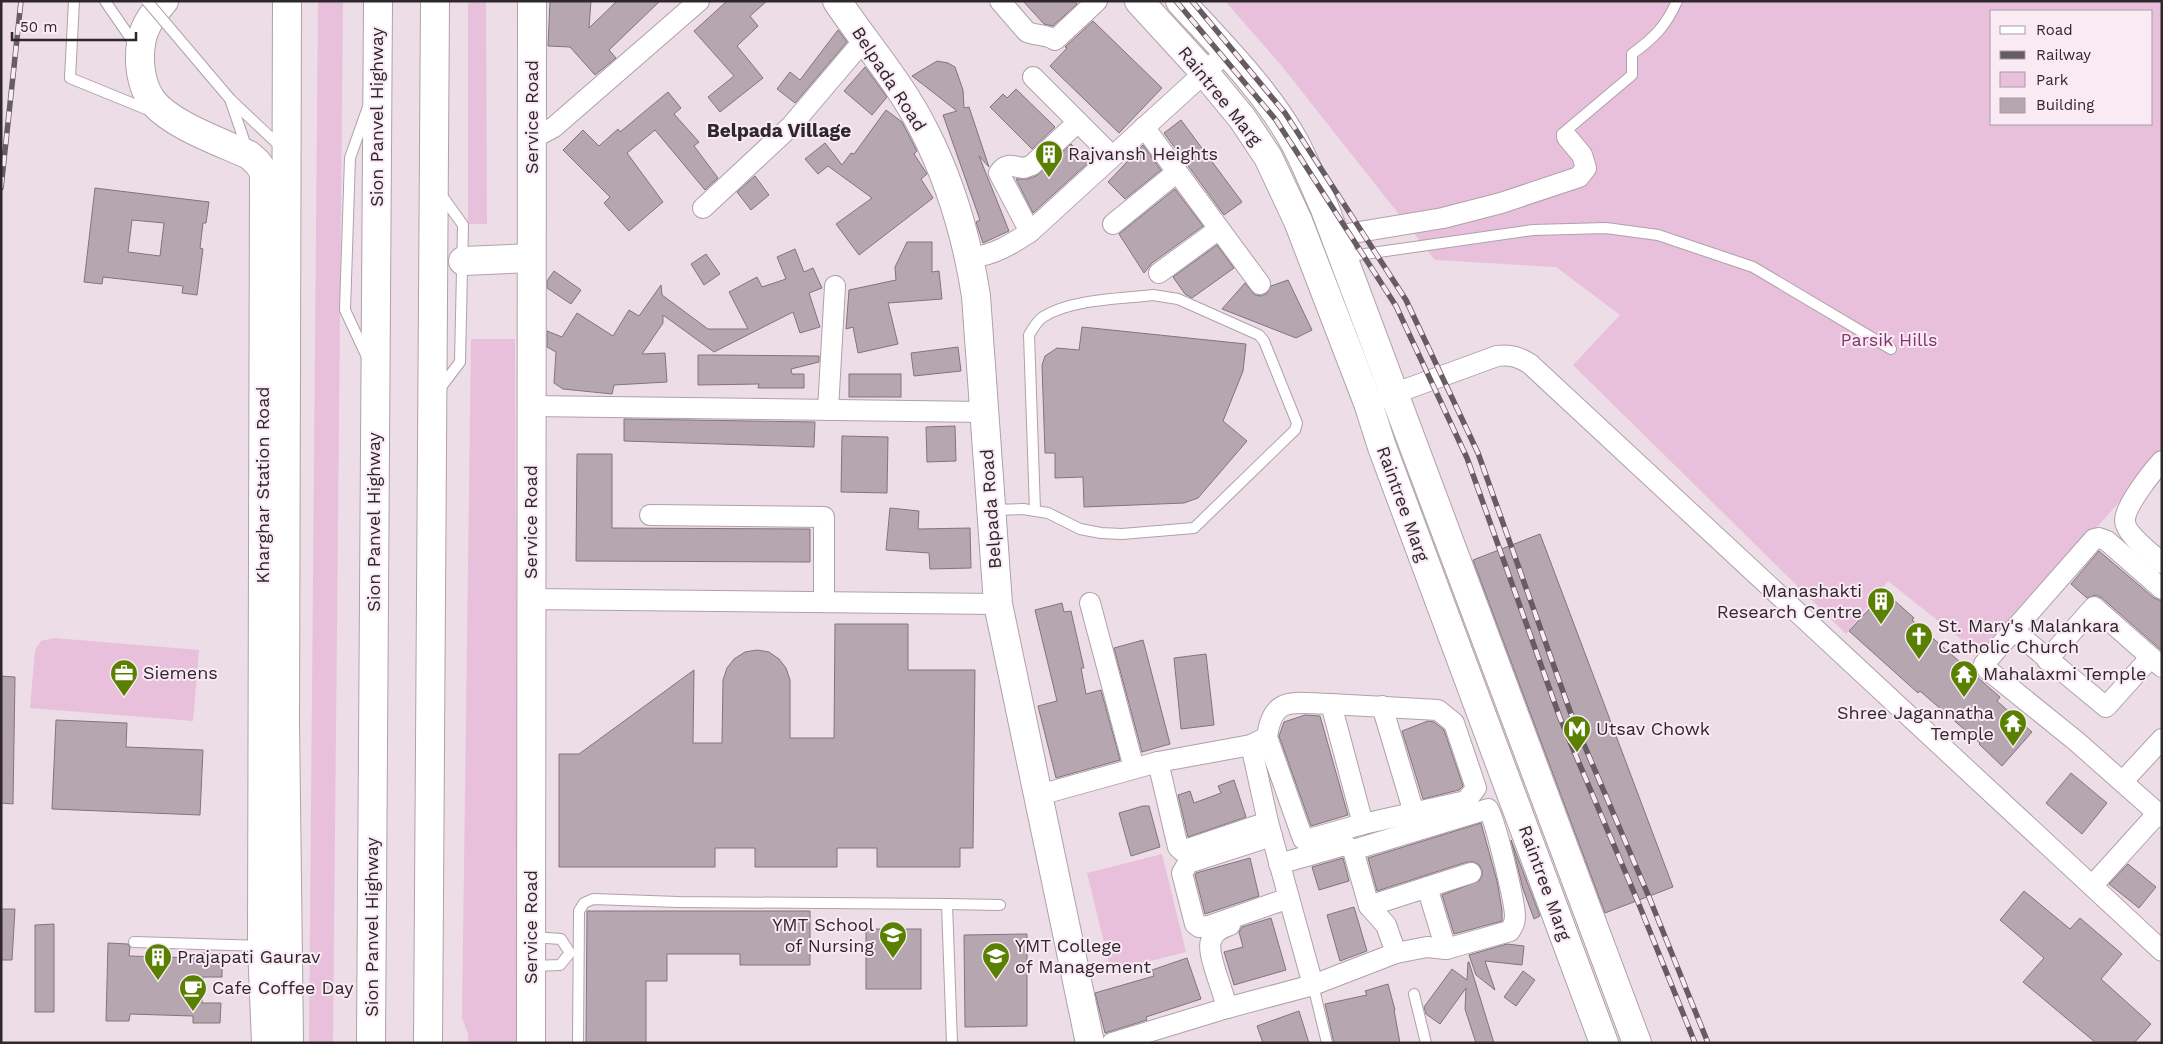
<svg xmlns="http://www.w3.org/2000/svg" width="2163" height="1044" viewBox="0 0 2163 1044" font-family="'Work Sans',sans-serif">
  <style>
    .green { fill: #e8c0db; fill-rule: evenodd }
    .building { fill: #b5a6b0; stroke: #82747d; fill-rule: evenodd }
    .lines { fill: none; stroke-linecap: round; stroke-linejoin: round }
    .lane-casing { stroke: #afa1aa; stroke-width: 12 }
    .street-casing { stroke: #afa1aa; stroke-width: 22 }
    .secondary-casing { stroke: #afa1aa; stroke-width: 30 }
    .primary-casing { stroke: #afa1aa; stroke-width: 30 }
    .highway-casing { stroke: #afa1aa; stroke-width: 30 }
    .lane { stroke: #fff; stroke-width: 10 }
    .street { stroke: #fff; stroke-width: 20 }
    .secondary { stroke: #fff; stroke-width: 28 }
    .primary { stroke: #fff; stroke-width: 28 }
    .highway { stroke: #fff; stroke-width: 28 }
    .rail-casing { stroke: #665d63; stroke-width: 5.5 }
    .rail { stroke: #faeaf4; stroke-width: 4; stroke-dasharray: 11; stroke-linecap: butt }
    .lane-bridge-casing { stroke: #afa1aa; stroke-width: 12; stroke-linecap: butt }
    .lane-bridge { stroke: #fff; stroke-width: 10 }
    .labels { text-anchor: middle; stroke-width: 4; stroke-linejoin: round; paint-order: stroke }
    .street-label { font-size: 18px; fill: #2e282c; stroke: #faeaf4 }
    .poi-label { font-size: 18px; fill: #2e282c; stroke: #faeaf4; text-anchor: start }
    .park-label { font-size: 18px; fill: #81366e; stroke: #faeaf4 }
    .neighbourhood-label { font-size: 19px; font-weight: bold; fill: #2e282c; stroke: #faeaf4 }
  </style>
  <rect width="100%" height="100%" fill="#eddde7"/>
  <!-- green -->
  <g class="green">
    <polygon points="318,1 343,1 333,1043 309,1043"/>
    <polygon points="468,1 486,1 487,224 468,224"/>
    <path d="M1225,1H2162V455L1981,655L1888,581L1846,634L1573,365L1620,315L1556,267L1435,260L1281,65ZM1992,11H2152V124H1992Z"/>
    <polygon points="471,339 515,339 518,1043 468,1043 468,1034 462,1018"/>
    <polygon points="54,638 199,650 193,721 30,708 35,650 41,641"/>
    <polygon points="1162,854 1186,952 1111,971 1087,873"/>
  </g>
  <!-- building -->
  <g class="building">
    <polygon points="550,1 591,1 589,28 617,1 660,1 609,50 616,58 595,75 570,47 548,46"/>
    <polygon points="727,1 767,1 750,16 758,26 737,46 763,78 720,112 708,97 734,76 694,31"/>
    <polygon points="1023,1 1075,1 1077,4 1053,26 1044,24"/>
    <polygon points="1093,21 1162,88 1119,133 1050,66 1067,48 1065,47"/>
    <polygon points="838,30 847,42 795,103 777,89 790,72 800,80"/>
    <polygon points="937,61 948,63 955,67 963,90 964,108 969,107 989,167 979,156 1009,231 983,243 976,222 980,220 943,115 957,111 912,76"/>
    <polygon points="865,67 887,97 872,115 844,91"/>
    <polygon points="1016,89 1055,127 1032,149 990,107 1003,94 1007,98"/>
    <polygon points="668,92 681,108 674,114 699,142 694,146 718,178 705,190 655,130 627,153 663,202 629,231 604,203 610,197 563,150 583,130 599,146 618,129 620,132"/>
    <polygon points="886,110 902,122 917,151 914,154 927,174 921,179 933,198 859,255 836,224 872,198 828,166 818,174 805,159 825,143 842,165 851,153 854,154"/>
    <polygon points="1181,120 1242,202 1224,215 1164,133"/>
    <polygon points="1071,144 1088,163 1033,213 1016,179 1028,179 1036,176"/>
    <polygon points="1143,145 1161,170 1125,199 1108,182"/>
    <polygon points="755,176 769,195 751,210 737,192"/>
    <path d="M95,188L209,202L206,223H203L200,248L203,249L197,295L182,293L183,286L103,277L102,284L84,282ZM132,220L164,223L160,256L128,252Z"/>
    <polygon points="1175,189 1203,226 1152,263 1144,273 1119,234"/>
    <polygon points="907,242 932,242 932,272 939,271 942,299 888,303 898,344 858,353 853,327 846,329 849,290 896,280 895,267"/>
    <polygon points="1217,245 1234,268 1192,298 1185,294 1173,277"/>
    <polygon points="795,249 804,272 813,268 822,288 809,293 820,327 800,333 793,312 714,352 663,315 663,323 642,354 665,353 667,382 614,385 612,394 563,389 554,383 556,352 547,347 547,331 562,337 577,313 613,336 629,310 639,316 661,285 662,295 708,329 748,329 729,292 757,277 762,287 786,279 777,257"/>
    <polygon points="706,254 720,274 704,285 691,264"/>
    <polygon points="554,271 581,290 571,304 547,288 547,281"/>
    <polygon points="1288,280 1312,330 1296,338 1222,309 1245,283 1255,295 1261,296 1267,293 1271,286"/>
    <polygon points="1082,327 1246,344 1243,371 1223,421 1247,441 1198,498 1184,503 1084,507 1083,477 1055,478 1055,453 1045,453 1042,365 1045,356 1057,348 1079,350"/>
    <polygon points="958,347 961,371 914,376 911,353"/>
    <polygon points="698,355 716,355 819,356 819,362 791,369 792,374 804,374 804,388 758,388 759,384 698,385"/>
    <rect x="849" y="374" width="52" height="23"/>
    <polygon points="624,419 815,422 814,447 624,441"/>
    <polygon points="955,426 956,461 927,462 926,427"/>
    <polygon points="842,436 888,437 887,493 841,492"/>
    <polygon points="577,454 612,454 612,528 810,529 810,562 576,561"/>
    <polygon points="890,508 919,511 918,529 970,528 971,568 930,569 929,553 886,550"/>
    <polygon points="1540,534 1673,887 1605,913 1473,560"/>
    <polygon points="2099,551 2154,598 2162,601 2162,651 2102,598 2096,595 2087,598 2071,584"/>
    <polygon points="1885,592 1914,618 1912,620 2000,697 1997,701 2032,732 2002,766 1979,744 1980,743 1920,691 1918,693 1849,631"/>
    <polygon points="1062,603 1064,612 1071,611 1084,668 1081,668 1086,694 1101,690 1120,760 1056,778 1038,706 1057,701 1035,610"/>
    <polygon points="835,624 908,624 908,670 975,670 973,848 960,848 960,867 877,867 877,848 837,848 837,867 755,867 755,848 715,848 715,867 559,867 559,754 579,754 694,670 693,743 722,743 723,680 727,668 734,659 745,652 757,650 769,652 779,659 786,668 790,680 790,738 834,738"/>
    <polygon points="1143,640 1170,744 1142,752 1114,648"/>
    <polygon points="1206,654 1214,725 1181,729 1174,658"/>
    <polygon points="1,676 15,677 13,804 1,803"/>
    <polygon points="1305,715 1320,716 1348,815 1311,826 1279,736 1284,722"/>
    <polygon points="56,720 127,723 126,747 203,750 200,815 52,809"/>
    <polygon points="1428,721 1434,722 1444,730 1463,786 1459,790 1423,799 1402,731"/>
    <polygon points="2071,773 2107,803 2082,834 2046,803"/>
    <polygon points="1234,780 1246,817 1188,837 1178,795 1190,791 1194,803 1221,793 1218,786"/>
    <polygon points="1143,806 1149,806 1160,847 1131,856 1119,813"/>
    <polygon points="1481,823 1497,881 1502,910 1502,921 1454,934 1442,895 1479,881 1482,876 1482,870 1479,865 1474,862 1467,862 1377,891 1368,858"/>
    <polygon points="1511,840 1540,916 1534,919 1523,889"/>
    <polygon points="1250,858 1259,896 1205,914 1195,875 1196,873"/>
    <polygon points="1343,858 1349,881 1319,890 1312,867"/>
    <polygon points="2128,864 2156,887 2139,908 2109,884"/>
    <polygon points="2024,891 2070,929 2080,918 2122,954 2101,979 2151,1024 2134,1043 2096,1043 2023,982 2044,958 2000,920"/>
    <polygon points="1354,907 1367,951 1340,961 1327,915"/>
    <polygon points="1,909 15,909 12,960 1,960"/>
    <polygon points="587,911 810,911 810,965 740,965 740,954 667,954 667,981 646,981 646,1043 586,1043"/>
    <polygon points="1271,918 1286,970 1234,985 1224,952 1243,947 1239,932 1242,927"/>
    <polygon points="54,924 54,1012 35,1012 35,925"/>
    <rect x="866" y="929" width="55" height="60"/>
    <polygon points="1027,934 1027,1026 965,1027 964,935"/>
    <polygon points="108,943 128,944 130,947 129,956 200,958 200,953 222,954 222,977 203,977 202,1003 221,1003 220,1023 193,1023 193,1016 130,1014 129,1021 106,1021"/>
    <polygon points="1507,944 1524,946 1522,965 1485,961 1495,990 1476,975 1469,955"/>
    <polygon points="1187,958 1201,999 1146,1017 1147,1020 1105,1033 1095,993 1154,976 1152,970"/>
    <polygon points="1468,962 1469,962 1494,1043 1476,1043 1465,1009 1466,988 1440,1024 1426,1014 1424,1007 1452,969 1467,980"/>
    <polygon points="1523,971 1535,980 1516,1006 1504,997"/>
    <polygon points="1388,984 1395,1010 1394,1010 1400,1043 1334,1043 1325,1004 1367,995 1365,991"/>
    <polygon points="1299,1011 1309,1043 1263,1043 1257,1026"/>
  </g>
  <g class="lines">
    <!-- lane casing -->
    <g class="lane-casing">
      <g id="lane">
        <polyline points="74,1 70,78 151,111"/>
        <polyline points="105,1 136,46"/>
        <path d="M1564,135L1562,134L1632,75V54C1654,38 1666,26 1677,1"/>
        <polyline points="247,149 230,99 283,149"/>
        <polyline points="1344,257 1533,230 1606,228 1658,235 1753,267 1891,349"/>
        <polyline points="367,357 345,310 350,158 368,107"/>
        <polyline points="438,391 460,362 463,225 440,193"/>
        <path d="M992,510L1023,509L1048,513L1080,529L1101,533L1122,534L1194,528L1295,430L1297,423L1264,341L1259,335L1178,299L1153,295C1121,299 1070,299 1043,317C1037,321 1033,328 1029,335L1035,510"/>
        <polyline points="947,904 1000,905"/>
        <polyline points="532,937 561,939 570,953 560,965 533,966"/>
        <polyline points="134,942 261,946"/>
        <polyline points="1313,985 1327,1043"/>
        <polyline points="1414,994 1426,1043"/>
        <polyline points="578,1043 579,911 584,903 593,899 678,902 947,904 952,1043"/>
      </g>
    </g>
    <!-- street casing -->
    <g class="street-casing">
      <g id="street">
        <path d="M1000,1L1027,32C1037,36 1046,34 1055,40L1097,1"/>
        <polyline points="1033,77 1112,156"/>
        <polyline points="1144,127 1260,284"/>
        <polyline points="532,134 543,133 554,127 699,1"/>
        <polyline points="703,208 791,126 864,40"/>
        <polyline points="1113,224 1177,172"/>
        <path d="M1030,232L999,173C1007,161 1013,167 1024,168L1032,165L1078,122"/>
        <polyline points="1335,236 1443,218 1501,203 1579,177 1586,168 1582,155 1567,137"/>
        <path d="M970,258C994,255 1010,245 1030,232L1227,52"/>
        <polyline points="1159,273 1219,229"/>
        <path d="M1382,398L1497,356C1510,354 1519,357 1530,364L2162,951"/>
        <polyline points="531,406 984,412"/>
        <polyline points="828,410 835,286"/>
        <path d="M2162,461C2152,472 2125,506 2125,520C2124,533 2152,554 2162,563"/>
        <polyline points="650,515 824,517 824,602"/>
        <polyline points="2162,589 2107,541 2099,538 2094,539 1984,664 1988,670 2076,741 2162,817"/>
        <polyline points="531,599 998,604"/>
        <polyline points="1090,603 1134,768"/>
        <polyline points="2013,630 2106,707 2151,657"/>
        <polyline points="2047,660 2094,607 2162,667"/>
        <polyline points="1331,704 1438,710 1454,723 1476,788 1466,801 1363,824"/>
        <polyline points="1382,706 1414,813"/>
        <path d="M1251,745L1267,737C1273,693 1296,704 1331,704L1363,824L1306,840L1303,839L1267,737"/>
        <polyline points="1158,762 1178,847 1182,851 1268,822"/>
        <polyline points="2123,781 2162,739"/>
        <polyline points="1039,795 1158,762 1251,745 1268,822 1313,985"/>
        <polyline points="1272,836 1188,863 1182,873 1195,924 1199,927 1209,926 1289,898"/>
        <polyline points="1279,864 1345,845 1353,850 1369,906 1386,925 1396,953"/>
        <polyline points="2092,886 2158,813"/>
        <polyline points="1427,887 1446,949"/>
        <polyline points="1369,906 1471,873"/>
        <path d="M1227,1008C1224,996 1220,985 1216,973C1210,952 1202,934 1230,925"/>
        <path d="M1112,1043L1227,1008L1313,985L1396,953L1427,947L1446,949L1510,931C1513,926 1515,923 1515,916C1515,903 1495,818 1488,809L1353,850"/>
      </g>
    </g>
    <!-- secondary casing -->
    <g class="secondary-casing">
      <g id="secondary">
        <path d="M164,1C146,22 139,35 140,63C141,75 143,88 151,99C168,124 221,142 249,155L257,162L264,172L262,946L266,1043"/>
        <polyline points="287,1 285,721 289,1043"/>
        <path d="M837,1C866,44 901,84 924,130C951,183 967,238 976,296L998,604L1090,1043"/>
        <polyline points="463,261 531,258"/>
        <polyline points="531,1043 532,1"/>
      </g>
    </g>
    <!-- primary casing -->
    <g class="primary-casing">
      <g id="primary">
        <polyline points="1139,1 1204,72 1242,118 1268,157 1298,221 1368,403 1382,447 1604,1043"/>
        <path d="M1180,1C1220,45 1266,90 1295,143C1306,164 1315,187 1325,209L1637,1043"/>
      </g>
    </g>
    <!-- highway casing -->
    <g class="highway-casing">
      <g id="highway">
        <polyline points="371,1043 378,1"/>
        <polyline points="428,1043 435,1"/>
      </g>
    </g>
    <!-- lane -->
    <use href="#lane" class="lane"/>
    <!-- street -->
    <use href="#street" class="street"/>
    <!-- secondary -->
    <use href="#secondary" class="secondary"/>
    <!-- primary -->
    <use href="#primary" class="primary"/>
    <!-- highway -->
    <use href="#highway" class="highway"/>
    <!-- rail casing -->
    <g class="rail-casing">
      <g id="rail">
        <polyline points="1176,1 1276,120 1396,306 1467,458 1560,718 1638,902 1695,1043"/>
        <polyline points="1192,1 1285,113 1406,300 1478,453 1571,714 1649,897 1708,1043"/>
        <polyline points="1,188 21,1"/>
      </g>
    </g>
    <!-- rail -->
    <use href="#rail" class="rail"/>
    <!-- lane-bridge casing -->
    <g class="lane-bridge-casing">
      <polyline id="lane-bridge" points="147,1 230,99"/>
    </g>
    <!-- lane-bridge -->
    <use href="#lane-bridge" class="lane-bridge"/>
  </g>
  <!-- icons -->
  <defs>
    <g id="building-pin" transform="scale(1.4375)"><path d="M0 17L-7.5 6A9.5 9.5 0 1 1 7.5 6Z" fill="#598000" stroke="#faeaf4"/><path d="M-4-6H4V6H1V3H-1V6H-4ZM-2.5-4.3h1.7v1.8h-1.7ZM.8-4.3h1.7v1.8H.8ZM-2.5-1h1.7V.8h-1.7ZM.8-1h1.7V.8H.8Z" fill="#fff"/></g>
    <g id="church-pin" transform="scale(1.4375)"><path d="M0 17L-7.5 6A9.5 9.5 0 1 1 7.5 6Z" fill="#598000" stroke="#faeaf4"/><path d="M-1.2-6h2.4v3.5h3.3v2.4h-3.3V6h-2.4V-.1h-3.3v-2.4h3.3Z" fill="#fff"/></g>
    <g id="office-pin" transform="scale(1.4375)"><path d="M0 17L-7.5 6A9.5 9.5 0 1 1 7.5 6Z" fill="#598000" stroke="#faeaf4"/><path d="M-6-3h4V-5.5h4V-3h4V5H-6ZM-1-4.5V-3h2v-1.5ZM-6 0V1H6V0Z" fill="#fff"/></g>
    <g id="temple-pin" transform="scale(1.4375)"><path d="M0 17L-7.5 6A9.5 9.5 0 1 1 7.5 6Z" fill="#598000" stroke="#faeaf4"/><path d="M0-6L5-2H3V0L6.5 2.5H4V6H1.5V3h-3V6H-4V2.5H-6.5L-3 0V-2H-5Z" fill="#fff"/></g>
    <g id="metro-pin" transform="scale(1.4375)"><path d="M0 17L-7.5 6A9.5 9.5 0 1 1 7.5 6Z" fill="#598000" stroke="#faeaf4"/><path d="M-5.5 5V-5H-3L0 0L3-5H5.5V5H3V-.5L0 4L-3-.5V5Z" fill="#fff"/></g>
    <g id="university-pin" transform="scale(1.4375)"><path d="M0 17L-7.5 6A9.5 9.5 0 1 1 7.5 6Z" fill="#598000" stroke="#faeaf4"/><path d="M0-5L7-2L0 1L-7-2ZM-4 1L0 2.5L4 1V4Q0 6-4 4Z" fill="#fff"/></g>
    <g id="cafe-pin" transform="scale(1.4375)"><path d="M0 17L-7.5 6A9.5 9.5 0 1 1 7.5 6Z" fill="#598000" stroke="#faeaf4"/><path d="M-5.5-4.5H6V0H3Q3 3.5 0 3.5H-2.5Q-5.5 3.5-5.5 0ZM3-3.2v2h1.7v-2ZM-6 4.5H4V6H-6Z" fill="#fff"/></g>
  </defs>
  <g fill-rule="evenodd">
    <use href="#building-pin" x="1049" y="154"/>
    <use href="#building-pin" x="1881" y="601"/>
    <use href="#church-pin" x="1919" y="636"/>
    <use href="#office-pin" x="124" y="673"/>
    <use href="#temple-pin" x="1964" y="674"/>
    <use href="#temple-pin" x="2013" y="723"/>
    <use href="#metro-pin" x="1577" y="729"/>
    <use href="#university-pin" x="893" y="935"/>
    <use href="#university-pin" x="996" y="956"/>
    <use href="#building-pin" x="158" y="957"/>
    <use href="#cafe-pin" x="193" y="988"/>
  </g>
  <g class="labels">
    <!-- street labels -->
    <g class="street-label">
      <text transform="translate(889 79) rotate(57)" y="6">Belpada Road</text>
      <text transform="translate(1220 96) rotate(51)" y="6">Raintree Marg</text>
      <text transform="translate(377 117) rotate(-90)" y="6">Sion Panvel Highway</text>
      <text transform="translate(532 117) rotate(-90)" y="6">Service Road</text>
      <text transform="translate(263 485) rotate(-90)" y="6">Kharghar Station Road</text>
      <text transform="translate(1403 504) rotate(70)" y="6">Raintree Marg</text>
      <text transform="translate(991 509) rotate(-94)" y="6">Belpada Road</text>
      <text transform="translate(374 522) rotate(-90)" y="6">Sion Panvel Highway</text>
      <text transform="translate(531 522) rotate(-90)" y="6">Service Road</text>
      <text transform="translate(1545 883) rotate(70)" y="6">Raintree Marg</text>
      <text transform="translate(372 927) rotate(-90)" y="6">Sion Panvel Highway</text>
      <text transform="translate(531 927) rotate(-90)" y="6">Service Road</text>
    </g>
    <!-- poi labels -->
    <g class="poi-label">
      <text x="1068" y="160">Rajvansh Heights</text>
      <text x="1862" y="597" text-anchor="end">Manashakti<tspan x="1862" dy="21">Research Centre</tspan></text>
      <text x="1938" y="632">St. Mary's Malankara<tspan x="1938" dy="21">Catholic Church</tspan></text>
      <text x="143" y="679">Siemens</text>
      <text x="1983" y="680">Mahalaxmi Temple</text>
      <text x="1994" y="719" text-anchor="end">Shree Jagannatha<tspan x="1994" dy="21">Temple</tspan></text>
      <text x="1596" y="735">Utsav Chowk</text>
      <text x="874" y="931" text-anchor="end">YMT School<tspan x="874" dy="21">of Nursing</tspan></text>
      <text x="1015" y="952">YMT College<tspan x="1015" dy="21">of Management</tspan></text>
      <text x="177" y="963">Prajapati Gaurav</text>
      <text x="212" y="994">Cafe Coffee Day</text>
    </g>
    <!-- park labels -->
    <g class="park-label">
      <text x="1889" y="346">Parsik Hills</text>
    </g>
    <!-- neighbourhood labels -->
    <g class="neighbourhood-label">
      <text x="779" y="137">Belpada Village</text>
    </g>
  </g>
  <!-- border -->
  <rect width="2163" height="1044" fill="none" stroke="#2e282c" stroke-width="5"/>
  <!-- legend -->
  <rect x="1990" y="10" width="162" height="115" fill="#faeaf4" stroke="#a89ca4"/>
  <rect x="2000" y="26" width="25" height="8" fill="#ffffff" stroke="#a89ca4"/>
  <text x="2036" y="35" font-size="15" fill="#2e282c">Road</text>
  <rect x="2000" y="51" width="25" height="8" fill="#665d63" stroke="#a89ca4"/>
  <text x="2036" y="60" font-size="15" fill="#2e282c">Railway</text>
  <rect x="2000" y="72" width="25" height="15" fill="#e8c0db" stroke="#a89ca4"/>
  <text x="2036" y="85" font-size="15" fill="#2e282c">Park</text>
  <rect x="2000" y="98" width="25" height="15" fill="#b5a6b0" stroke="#a89ca4"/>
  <text x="2036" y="110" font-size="15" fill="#2e282c">Building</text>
  <!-- scale -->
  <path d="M12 32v8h124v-8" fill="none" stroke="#2e282c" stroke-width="2.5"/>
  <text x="20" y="32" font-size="15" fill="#2e282c" stroke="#faeaf4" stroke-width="4" paint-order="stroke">50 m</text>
</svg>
